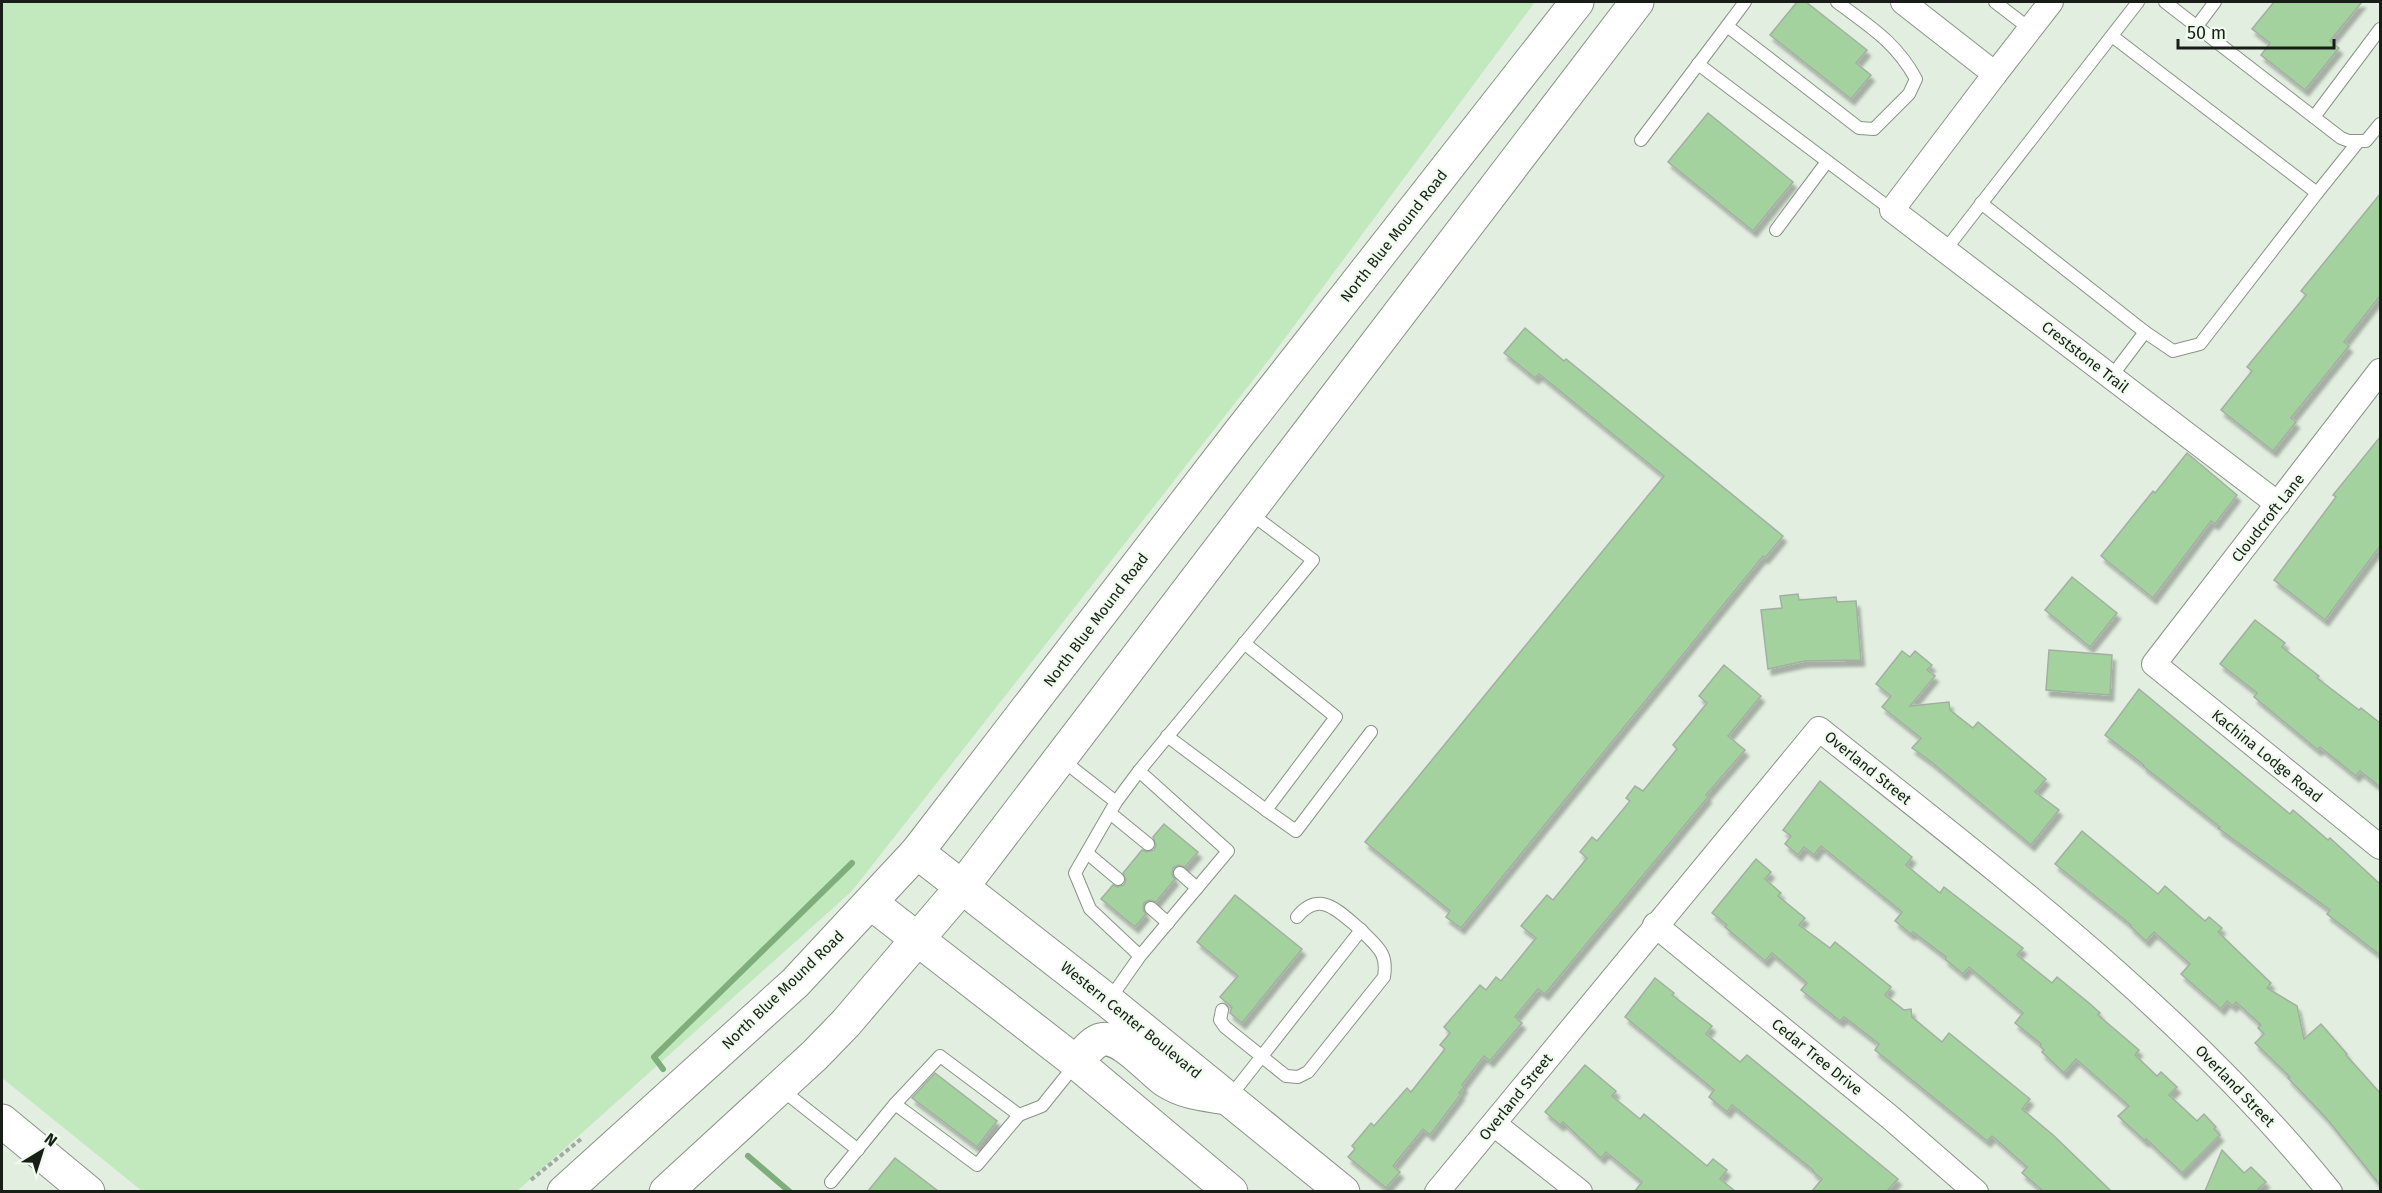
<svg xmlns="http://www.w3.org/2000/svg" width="2382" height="1193" viewBox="0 0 2382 1193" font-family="'Fira Sans',sans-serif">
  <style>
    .green { fill: #c1e9bd }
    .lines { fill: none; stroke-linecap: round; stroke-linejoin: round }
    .stream { stroke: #7fad7b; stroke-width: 6 }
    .building { fill: #a3d29e; stroke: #a3afa2; stroke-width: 1.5; filter: url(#shadow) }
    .lane-casing { stroke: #899487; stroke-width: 14 }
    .street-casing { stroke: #899487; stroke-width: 26 }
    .secondary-casing { stroke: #899487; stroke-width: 35 }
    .path { stroke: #a2aba0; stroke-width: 4; stroke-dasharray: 4.5 3; stroke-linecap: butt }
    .lane { stroke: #fff; stroke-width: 12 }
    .street { stroke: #fff; stroke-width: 24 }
    .secondary { stroke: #fff; stroke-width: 33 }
    .labels { text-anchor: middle; stroke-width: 4.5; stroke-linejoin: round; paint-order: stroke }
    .street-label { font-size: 15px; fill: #191d18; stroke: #effbed }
  </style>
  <defs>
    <filter id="shadow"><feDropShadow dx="3.5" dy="6" stdDeviation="1.5" flood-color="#0004"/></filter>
  </defs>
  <rect width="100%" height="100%" fill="#e2eee0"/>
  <!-- green -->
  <polygon class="green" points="2,2 1535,2 1268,361 852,891 516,1192 142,1191 2,1078"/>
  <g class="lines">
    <!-- stream -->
    <g class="stream">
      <polyline points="663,1069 654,1057 852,863"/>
      <polyline points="748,1156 790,1192"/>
    </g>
  </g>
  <!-- building -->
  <g class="building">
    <polygon points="1797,2 1806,2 1867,50 1856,63 1871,75 1851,99 1770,35"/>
    <polygon points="2274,2 2362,2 2330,41 2339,48 2305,90 2261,55 2270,43 2252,29"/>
    <polygon points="1708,113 1793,182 1753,231 1668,162"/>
    <polygon points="2380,194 2380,296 2344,342 2349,346 2291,418 2296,422 2273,451 2221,410 2252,371 2247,367 2306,295 2301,291"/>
    <polygon points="1525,328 1564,361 1566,359 1783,536 1765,558 1763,556 1461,928 1446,917 1450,911 1365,842 1664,476 1539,374 1535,378 1504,353"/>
    <polygon points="2380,437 2380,546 2325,620 2274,580 2336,497 2333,495"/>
    <polygon points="2187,453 2237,495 2215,524 2211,521 2153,598 2101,556 2153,491 2155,493"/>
    <polygon points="2072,577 2117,613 2090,647 2045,610"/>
    <polygon points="1798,594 1799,600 1836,597 1837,602 1856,601 1861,660 1805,661 1768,669 1761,610 1782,608 1780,596"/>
    <polygon points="2255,620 2285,643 2282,647 2319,676 2317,678 2359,710 2361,708 2380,723 2380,787 2360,771 2356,776 2320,747 2318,750 2254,697 2257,693 2220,664"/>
    <polygon points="2049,650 2112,655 2110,695 2046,690"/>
    <polygon points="1902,651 1910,657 1915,651 1932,665 1927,670 1935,676 1910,706 1949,702 1950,710 1973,728 1978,722 2046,779 2035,792 2059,810 2031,845 1930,761 1912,748 1921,738 1882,707 1891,696 1876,684"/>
    <polygon points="1724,665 1761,696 1728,736 1745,750 1706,795 1708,797 1545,994 1538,989 1515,1017 1522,1023 1490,1061 1484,1056 1462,1085 1464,1087 1459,1093 1461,1094 1430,1135 1423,1129 1393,1166 1400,1172 1386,1188 1348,1157 1355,1149 1352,1146 1371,1123 1374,1126 1407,1088 1411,1092 1445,1049 1440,1045 1450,1033 1444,1027 1480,985 1486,990 1496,977 1501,981 1536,938 1521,926 1547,895 1553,900 1587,858 1580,852 1592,837 1597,841 1630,801 1626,798 1635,786 1643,791 1677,749 1673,745 1707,703 1699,696"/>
    <polygon points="2139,689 2290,814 2293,810 2328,840 2330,838 2380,884 2380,955 2327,914 2330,910 2218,828 2220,827 2143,766 2144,765 2105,735"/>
    <polygon points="1820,781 1912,857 1906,865 1940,893 1944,887 2023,948 2017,955 2052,983 2057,977 2089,1003 2100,1013 2098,1015 2139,1050 2135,1055 2157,1076 2161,1072 2177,1087 2169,1095 2197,1121 2204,1114 2216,1127 2214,1129 2220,1135 2182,1173 2146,1139 2145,1141 2118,1116 2129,1106 2076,1059 2064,1073 2042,1052 2044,1050 2040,1046 2041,1044 2015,1023 2023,1013 1969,967 1963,974 1945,959 1946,957 1913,932 1911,934 1895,921 1902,912 1821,846 1814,855 1804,847 1798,855 1785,844 1791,836 1783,830"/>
    <polygon points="1164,824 1198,852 1185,867 1178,865 1173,868 1172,875 1175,879 1156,902 1149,900 1144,903 1143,910 1146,914 1135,927 1101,899 1113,885 1117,887 1124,885 1126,880 1123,873 1142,850 1147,852 1154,850 1156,845 1153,837"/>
    <polygon points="2082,831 2158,894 2165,886 2205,921 2209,917 2222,928 2218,932 2271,983 2267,988 2297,1006 2304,1039 2321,1024 2347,1054 2346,1055 2380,1093 2380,1185 2327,1119 2288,1078 2290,1077 2255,1043 2264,1034 2258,1028 2261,1025 2236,1002 2233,1006 2227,1001 2221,1009 2181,974 2190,964 2154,932 2146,941 2130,926 2131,925 2055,864"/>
    <polygon points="1756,859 1771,872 1765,879 1781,893 1778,896 1805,918 1799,925 1830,948 1835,942 1891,987 1885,995 1904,1010 1911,1009 1912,1017 1942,1042 1949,1033 2030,1099 2022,1109 2053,1135 2111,1191 2043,1191 2022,1173 2027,1167 1992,1136 1987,1141 1875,1050 1879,1044 1844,1017 1840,1021 1801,990 1807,983 1772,953 1765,961 1725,927 1727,925 1712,913"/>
    <polygon points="1235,895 1302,949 1242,1023 1230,1013 1232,1007 1220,997 1238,976 1197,942"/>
    <polygon points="1655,978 1674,993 1672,995 1712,1026 1706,1034 1740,1062 1747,1055 1898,1179 1887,1191 1812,1191 1822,1179 1812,1171 1813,1170 1732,1105 1727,1112 1709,1097 1714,1090 1625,1017"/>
    <polygon points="1585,1065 1616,1091 1612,1096 1640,1119 1644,1114 1707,1166 1713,1159 1727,1170 1720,1179 1735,1191 1635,1191 1642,1182 1606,1152 1601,1158 1563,1122 1560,1125 1545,1112"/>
    <polygon points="935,1073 997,1121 977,1147 912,1098"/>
    <polygon points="2222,1150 2244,1173 2251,1167 2266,1182 2258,1189 2260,1191 2205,1191"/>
    <polygon points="895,1158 938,1191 868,1191"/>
  </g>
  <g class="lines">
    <!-- lane casing -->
    <g class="lane-casing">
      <g id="lane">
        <path d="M1745,2L1727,26L1859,128L1874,129L1909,94L1916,79C1896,42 1869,26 1837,2"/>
        <polyline points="1995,2 2030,29"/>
        <polyline points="2165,2 2341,138 2349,141 2366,141 2380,124"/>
        <polyline points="2197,26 2215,2"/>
        <polyline points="1698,64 1892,210"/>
        <polyline points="2314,117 2380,29"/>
        <polyline points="1641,140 1727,26"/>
        <polyline points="2317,193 2358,142"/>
        <polyline points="1981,203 2145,332 2173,351 2200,344 2317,193 2112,36"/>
        <polyline points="1776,230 1826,163"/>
        <polyline points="1946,249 2138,2"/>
        <polyline points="2111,377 2145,332"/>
        <polyline points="1167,736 1266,810 1336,717 1244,643"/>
        <polyline points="1061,759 1116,802"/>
        <polyline points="1139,771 1313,560 1250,513"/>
        <polyline points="1266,810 1296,831 1371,732"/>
        <polyline points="1110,813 1148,844"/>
        <polyline points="1087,853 1118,879"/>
        <polyline points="1180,873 1197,888"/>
        <polyline points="1151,908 1168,923"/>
        <polyline points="1109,1000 1140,956 1090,909 1075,873 1116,802 1139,771 1228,851 1140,956"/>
        <path d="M1222,1010L1220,1020L1225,1027L1286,1076L1298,1077L1308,1072L1384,977C1388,952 1377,947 1361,930"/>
        <polyline points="781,1089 858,1150"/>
        <path d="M1229,1098L1361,930C1340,913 1320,888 1297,917"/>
        <polyline points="895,1104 977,1165 1019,1115"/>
        <polyline points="831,1182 895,1104 940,1056 1019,1115 1042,1106 1075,1065"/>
      </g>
    </g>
    <!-- street casing -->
    <g class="street-casing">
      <g id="street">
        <polyline points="1903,2 1995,74 2051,2"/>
        <polyline points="1995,74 1892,210 2278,504"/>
        <polyline points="2380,371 2154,664 2380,847"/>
        <polyline points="1655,925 1891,1118 1976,1192"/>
        <polyline points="1494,1124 1580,1192"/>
        <path d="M1437,1192L1819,729C1998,872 2185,1012 2330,1192"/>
      </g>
    </g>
    <!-- secondary casing -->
    <g class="secondary-casing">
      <g id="secondary">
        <polyline points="917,852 1108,1001 1343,1192"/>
        <polyline points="871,903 1077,1063 1231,1192"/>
        <path d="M1077,1063C1083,1055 1090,1044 1100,1040C1120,1033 1151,1071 1166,1081C1183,1092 1201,1094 1220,1097"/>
        <polyline points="2,1121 88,1192"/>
        <polyline points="564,1192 795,983 917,852 1240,432 1577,2"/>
        <polyline points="666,1192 815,1055 846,1023 962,887 1637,2"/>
      </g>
    </g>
    <!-- path -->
    <polyline class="path" points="531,1180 581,1139"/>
    <!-- lane -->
    <use href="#lane" class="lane"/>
    <!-- street -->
    <use href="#street" class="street"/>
    <!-- secondary -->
    <use href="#secondary" class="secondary"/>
  </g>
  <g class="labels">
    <!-- street labels -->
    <g class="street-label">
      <text transform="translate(1394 236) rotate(-52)" y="5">North Blue Mound Road</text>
      <text transform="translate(2085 357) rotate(38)" y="5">Creststone Trail</text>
      <text transform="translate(2268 518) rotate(-52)" y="5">Cloudcroft Lane</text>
      <text transform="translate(1096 620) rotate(-53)" y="5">North Blue Mound Road</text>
      <text transform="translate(2267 756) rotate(39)" y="5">Kachina Lodge Road</text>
      <text transform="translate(1868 768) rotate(39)" y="5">Overland Street</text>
      <text transform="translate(783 990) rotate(-44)" y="5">North Blue Mound Road</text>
      <text transform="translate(1131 1020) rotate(39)" y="5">Western Center Boulevard</text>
      <text transform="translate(1817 1057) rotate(39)" y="5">Cedar Tree Drive</text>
      <text transform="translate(2235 1086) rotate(46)" y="5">Overland Street</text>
      <text transform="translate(1516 1097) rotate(-51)" y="5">Overland Street</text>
    </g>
  </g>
  <!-- border -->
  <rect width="2382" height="1193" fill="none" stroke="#191d18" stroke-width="6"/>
  <!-- north arrow -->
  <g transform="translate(42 1151) rotate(38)" stroke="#effbed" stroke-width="4.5" paint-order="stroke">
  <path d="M0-4.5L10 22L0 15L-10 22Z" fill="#191d18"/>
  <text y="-9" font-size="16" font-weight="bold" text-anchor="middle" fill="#191d18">N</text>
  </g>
  <!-- scale -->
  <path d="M2178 39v9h156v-9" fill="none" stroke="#191d18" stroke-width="3"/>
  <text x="2187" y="39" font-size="18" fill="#191d18" stroke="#effbed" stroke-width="4.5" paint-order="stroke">50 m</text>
</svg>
